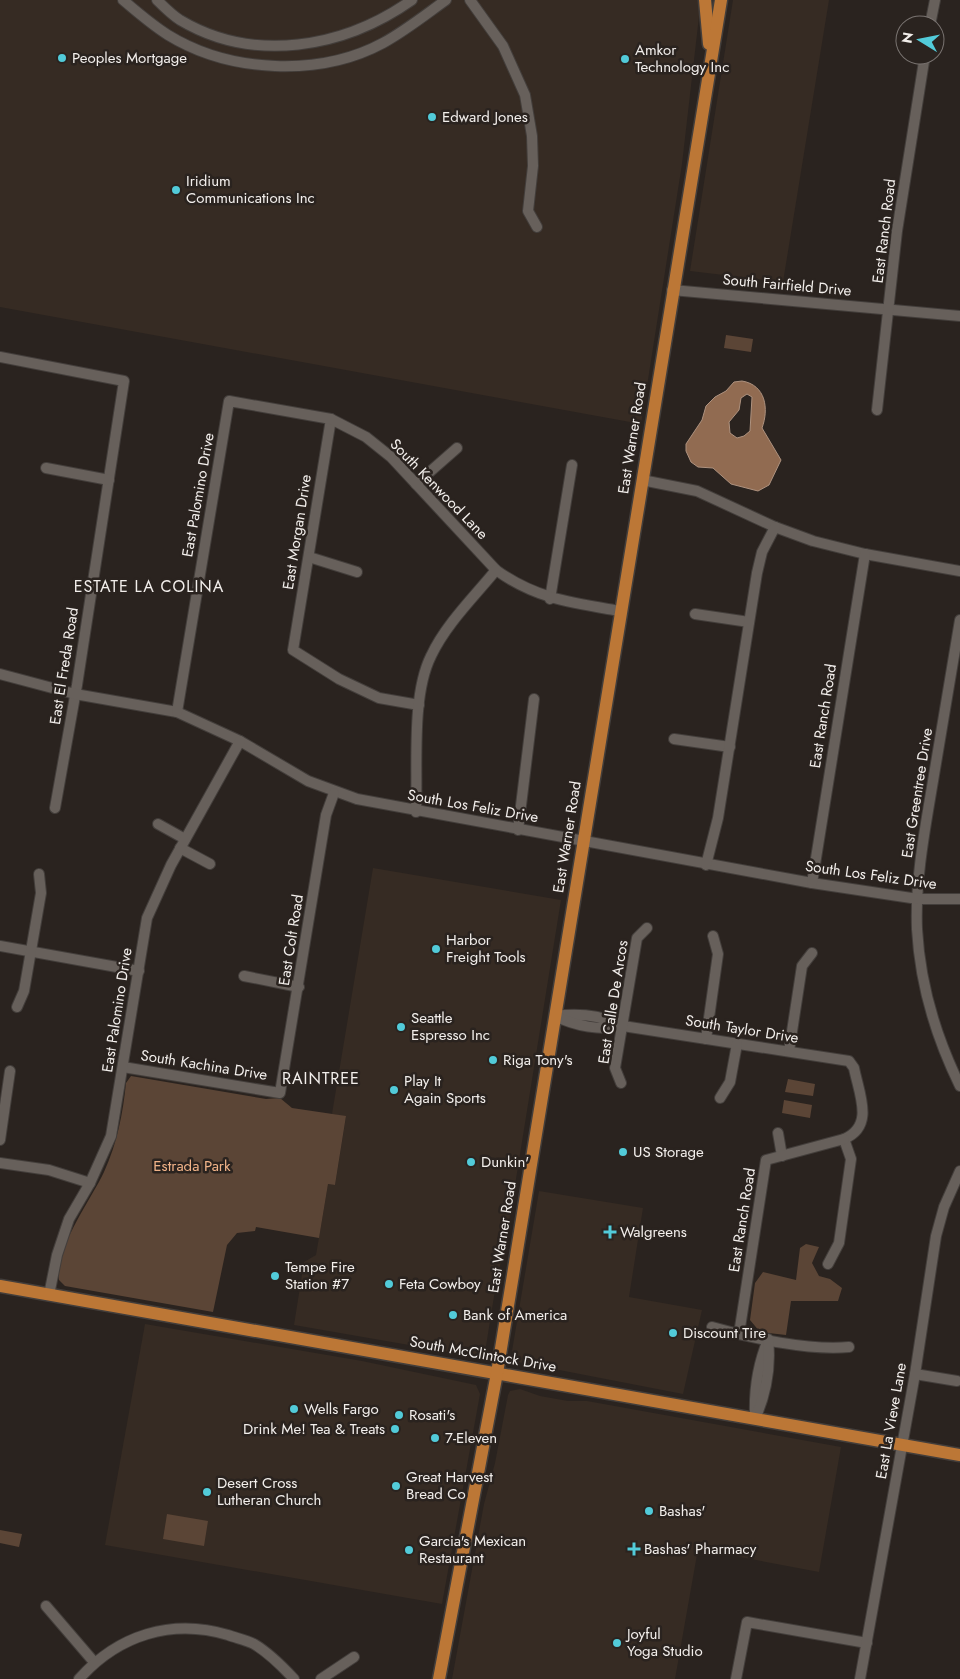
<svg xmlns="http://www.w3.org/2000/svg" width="960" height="1679" viewBox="0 0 960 1679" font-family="Jost,sans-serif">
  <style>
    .built { fill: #362b23 }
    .green { fill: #5b4536 }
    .water { fill: #916b51; stroke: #ae927f; fill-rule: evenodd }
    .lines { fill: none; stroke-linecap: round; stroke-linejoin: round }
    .minor-casing { stroke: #433e3b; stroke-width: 12 }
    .major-casing { stroke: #433e3b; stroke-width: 15 }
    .minor { stroke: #67605b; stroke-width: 10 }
    .major { stroke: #bc7736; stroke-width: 12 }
    .poi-dot { fill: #52cbd9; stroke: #2a231f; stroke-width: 2 }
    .labels { text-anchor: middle; stroke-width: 5; stroke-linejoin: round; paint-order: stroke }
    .poi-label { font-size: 15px; fill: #f2eeeb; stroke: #2a231f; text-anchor: start }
    .street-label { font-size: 15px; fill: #f2eeeb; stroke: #2a231f }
    .park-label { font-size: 15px; fill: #f1b388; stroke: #2a231f }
    .neighbourhood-label { font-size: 16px; letter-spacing: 1px; fill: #f2eeeb; stroke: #2a231f }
  </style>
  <rect width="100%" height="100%" fill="#2a231f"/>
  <!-- built -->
  <g class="built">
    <polygon points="0,0 703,0 700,8 682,164 641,424 0,307"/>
    <polygon points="733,0 829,0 783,282 690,271"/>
    <polygon points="373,868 561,900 506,1241 497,1278 486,1346 483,1355 478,1357 294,1325 304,1262 316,1255 328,1184 335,1185 346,1117 332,1114"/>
    <polygon points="539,1191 643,1208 629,1297 702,1310 683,1394 518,1362 514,1358 512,1351"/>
    <polygon points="145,1324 362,1361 476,1385 480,1394 442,1604 105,1545"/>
    <polygon points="520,1389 540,1396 568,1401 587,1401 841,1447 819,1572 698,1549 675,1679 452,1679 484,1504 495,1463 508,1395 510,1391"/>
  </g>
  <!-- green -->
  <g class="green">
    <polygon points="726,335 753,339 751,352 724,348"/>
    <path d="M131,1076L266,1099L280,1098L292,1108L346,1116L335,1185L328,1184L319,1238L256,1227L255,1231L237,1233L227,1245L213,1312L65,1286L59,1280C54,1249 91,1200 104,1172C117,1144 123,1113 126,1083Z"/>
    <polygon points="788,1079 815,1084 813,1096 785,1092"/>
    <polygon points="784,1100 812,1105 810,1118 782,1113"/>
    <polygon points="806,1244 819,1247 812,1263 819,1276 830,1279 842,1288 838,1301 791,1301 786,1335 760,1332 750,1320 755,1283 763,1272 796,1280 800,1248"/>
    <polygon points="167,1514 208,1521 204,1546 163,1539"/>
    <polygon points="0,1530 22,1534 19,1547 0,1543"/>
  </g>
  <!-- water -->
  <path class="water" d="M742,381C766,385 769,409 762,428L781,460L769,485L758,491L731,484L713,468L698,467L691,462L686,451V444L702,420L706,406L715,397L726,391L734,382ZM747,394L752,397L750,431L744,436L737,438L730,433L729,422L739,410L741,398Z"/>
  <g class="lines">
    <!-- minor casing -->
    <g class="minor-casing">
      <g id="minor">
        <path d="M123,0C137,12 152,25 168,35C230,73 320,77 383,43C405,31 425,15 446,0"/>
        <path d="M157,0C164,7 172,15 180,20C254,64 344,48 412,0"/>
        <polyline points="470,0 503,46 525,95 532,136 533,166 528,211 537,227"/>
        <polyline points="930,25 935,0"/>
        <polyline points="672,290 960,316"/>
        <polyline points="0,357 124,381 77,685 55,808"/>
        <polyline points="877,410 897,231 925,55"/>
        <polyline points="331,419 293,650 339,679 379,698 419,705"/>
        <polyline points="46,468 109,480"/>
        <polyline points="642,480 697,491 775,527 813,541 865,554 960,571"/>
        <polyline points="416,484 457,448"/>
        <polyline points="309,557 357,572"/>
        <polyline points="550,599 572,465"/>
        <polyline points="695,614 749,622"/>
        <path d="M960,620C951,674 942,727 933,781C925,829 915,880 917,929C920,983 936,1037 960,1086"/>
        <polyline points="0,674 75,694 177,712 240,741 308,781 357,799 812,883 918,899 960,899"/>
        <path d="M177,712L229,401L331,419L366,437L391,457L496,570C536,599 573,603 620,611"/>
        <polyline points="674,739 730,747"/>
        <path d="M416,812C418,767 411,696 431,656C446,624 474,597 496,570"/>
        <polyline points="158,824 185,839"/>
        <polyline points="518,830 534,699"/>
        <polyline points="180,848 210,864"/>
        <polyline points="706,865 718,818 757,573 762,552 775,527"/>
        <polyline points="812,883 865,554"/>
        <polyline points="0,946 139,971"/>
        <polyline points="244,976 299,987"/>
        <polyline points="17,1007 24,991 41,893 39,874"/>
        <path d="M555,1016C578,1013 602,1015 623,1026L849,1061L854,1068C859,1094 875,1126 844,1139L851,1159L839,1243L828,1264"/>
        <path d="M555,1016C575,1026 601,1031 623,1026"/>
        <polyline points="706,1039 718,954 713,936"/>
        <polyline points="789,1051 802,966 812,953"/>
        <polyline points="123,1067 280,1093 326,815 334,793"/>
        <polyline points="621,1083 615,1068 637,938 647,928"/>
        <polyline points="720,1098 730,1082 737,1044"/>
        <polyline points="778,1133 782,1156"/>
        <polyline points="0,1140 10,1071"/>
        <polyline points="0,1163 49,1170 90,1183"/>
        <polyline points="49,1295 57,1255 69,1219 90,1183 111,1136 147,918 171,865 240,741"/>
        <path d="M712,1327C750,1338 810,1351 849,1347"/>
        <polyline points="739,1334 766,1160 844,1139"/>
        <polyline points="915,1374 957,1381"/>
        <path d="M755,1416C754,1390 758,1364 768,1340"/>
        <path d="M755,1419C766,1394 771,1366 768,1339"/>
        <polyline points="46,1606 94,1662"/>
        <path d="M79,1679C118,1635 172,1618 228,1635C236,1638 246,1640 254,1644C269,1653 282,1666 294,1679"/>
        <polyline points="321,1679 354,1657"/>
        <polyline points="736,1679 747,1622 867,1643"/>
        <polyline points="860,1679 915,1374 936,1236 944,1207 960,1171"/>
      </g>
    </g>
    <!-- major casing -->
    <g class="major-casing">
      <g id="major">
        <polyline points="705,0 709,44"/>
        <polyline points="0,1286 960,1455"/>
        <polyline points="439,1679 497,1373 721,0"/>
      </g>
    </g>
    <!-- minor -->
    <use href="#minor" class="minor"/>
    <!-- major -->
    <use href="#major" class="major"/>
  </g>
  <!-- markers -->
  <g class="poi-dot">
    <circle cx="62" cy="58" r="5"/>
    <circle cx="625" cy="59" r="5"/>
    <circle cx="432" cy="117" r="5"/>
    <circle cx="176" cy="190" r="5"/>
    <circle cx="436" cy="949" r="5"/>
    <circle cx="401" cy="1027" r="5"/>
    <circle cx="493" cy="1060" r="5"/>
    <circle cx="394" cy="1090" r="5"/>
    <circle cx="623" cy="1152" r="5"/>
    <circle cx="471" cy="1162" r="5"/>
    <path d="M607.5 1224.5h5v5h5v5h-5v5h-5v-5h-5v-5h5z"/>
    <circle cx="275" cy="1276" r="5"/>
    <circle cx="389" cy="1284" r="5"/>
    <circle cx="453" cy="1315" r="5"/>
    <circle cx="673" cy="1333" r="5"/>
    <circle cx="294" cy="1409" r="5"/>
    <circle cx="399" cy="1415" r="5"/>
    <circle cx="395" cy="1429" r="5"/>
    <circle cx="435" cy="1438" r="5"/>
    <circle cx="396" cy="1486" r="5"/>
    <circle cx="207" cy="1492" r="5"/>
    <circle cx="649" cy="1511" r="5"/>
    <path d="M631.5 1541.5h5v5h5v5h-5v5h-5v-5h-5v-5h5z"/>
    <circle cx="409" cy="1550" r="5"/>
    <circle cx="617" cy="1643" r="5"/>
  </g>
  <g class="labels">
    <!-- poi labels -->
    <g class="poi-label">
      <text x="635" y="55">Amkor<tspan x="635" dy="17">Technology Inc</tspan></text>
      <text x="72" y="63">Peoples Mortgage</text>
      <text x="442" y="122">Edward Jones</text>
      <text x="186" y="186">Iridium<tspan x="186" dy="17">Communications Inc</tspan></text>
      <text x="446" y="945">Harbor<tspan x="446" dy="17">Freight Tools</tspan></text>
      <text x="411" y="1023">Seattle<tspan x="411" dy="17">Espresso Inc</tspan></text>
      <text x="503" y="1065">Riga Tony's</text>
      <text x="404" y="1086">Play It<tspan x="404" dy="17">Again Sports</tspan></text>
      <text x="633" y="1157">US Storage</text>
      <text x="481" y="1167">Dunkin'</text>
      <text x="620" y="1237">Walgreens</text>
      <text x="285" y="1272">Tempe Fire<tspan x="285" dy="17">Station #7</tspan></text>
      <text x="399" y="1289">Feta Cowboy</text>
      <text x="463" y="1320">Bank of America</text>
      <text x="683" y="1338">Discount Tire</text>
      <text x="304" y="1414">Wells Fargo</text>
      <text x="409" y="1420">Rosati's</text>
      <text x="385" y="1434" text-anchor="end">Drink Me! Tea &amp; Treats</text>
      <text x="445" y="1443">7-Eleven</text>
      <text x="406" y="1482">Great Harvest<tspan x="406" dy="17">Bread Co</tspan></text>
      <text x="217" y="1488">Desert Cross<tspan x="217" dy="17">Lutheran Church</tspan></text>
      <text x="659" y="1516">Bashas'</text>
      <text x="419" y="1546">Garcia's Mexican<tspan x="419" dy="17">Restaurant</tspan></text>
      <text x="644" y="1554">Bashas' Pharmacy</text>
      <text x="627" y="1639">Joyful<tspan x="627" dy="17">Yoga Studio</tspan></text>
    </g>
    <!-- street labels -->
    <g class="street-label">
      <text transform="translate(884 231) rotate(-83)" y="5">East Ranch Road</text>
      <text transform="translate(787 285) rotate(5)" y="5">South Fairfield Drive</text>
      <text transform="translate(632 438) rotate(-81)" y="5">East Warner Road</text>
      <text transform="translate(439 489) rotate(46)" y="5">South Kenwood Lane</text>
      <text transform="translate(198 495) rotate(-80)" y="5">East Palomino Drive</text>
      <text transform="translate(297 532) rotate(-81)" y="5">East Morgan Drive</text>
      <text transform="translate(64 666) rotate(-81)" y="5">East El Freda Road</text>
      <text transform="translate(823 716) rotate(-81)" y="5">East Ranch Road</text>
      <text transform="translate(917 793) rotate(-81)" y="5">East Greentree Drive</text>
      <text transform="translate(473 806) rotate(10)" y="5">South Los Feliz Drive</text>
      <text transform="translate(567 837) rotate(-81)" y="5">East Warner Road</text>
      <text transform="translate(871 875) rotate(8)" y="5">South Los Feliz Drive</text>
      <text transform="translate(291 940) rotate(-81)" y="5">East Colt Road</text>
      <text transform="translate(613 1002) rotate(-81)" y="5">East Calle De Arcos</text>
      <text transform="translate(117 1010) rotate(-81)" y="5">East Palomino Drive</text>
      <text transform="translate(742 1029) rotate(9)" y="5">South Taylor Drive</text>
      <text transform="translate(204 1065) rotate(9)" y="5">South Kachina Drive</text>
      <text transform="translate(742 1220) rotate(-81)" y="5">East Ranch Road</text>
      <text transform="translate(502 1237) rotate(-81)" y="5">East Warner Road</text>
      <text transform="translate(483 1354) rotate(10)" y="5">South McClintock Drive</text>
      <text transform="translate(891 1421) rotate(-80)" y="5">East La Vieve Lane</text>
    </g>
    <!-- park labels -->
    <g class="park-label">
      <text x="192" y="1171">Estrada Park</text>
    </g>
    <!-- neighbourhood labels -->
    <g class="neighbourhood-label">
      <text x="149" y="592">ESTATE LA COLINA</text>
      <text x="321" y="1084">RAINTREE</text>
    </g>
  </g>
  <!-- north arrow -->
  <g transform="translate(920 40) rotate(280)"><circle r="24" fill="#2a231f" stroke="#7a7471"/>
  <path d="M0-4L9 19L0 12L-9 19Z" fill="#52cbd9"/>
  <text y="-8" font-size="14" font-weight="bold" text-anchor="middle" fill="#f2eeeb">N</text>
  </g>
</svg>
